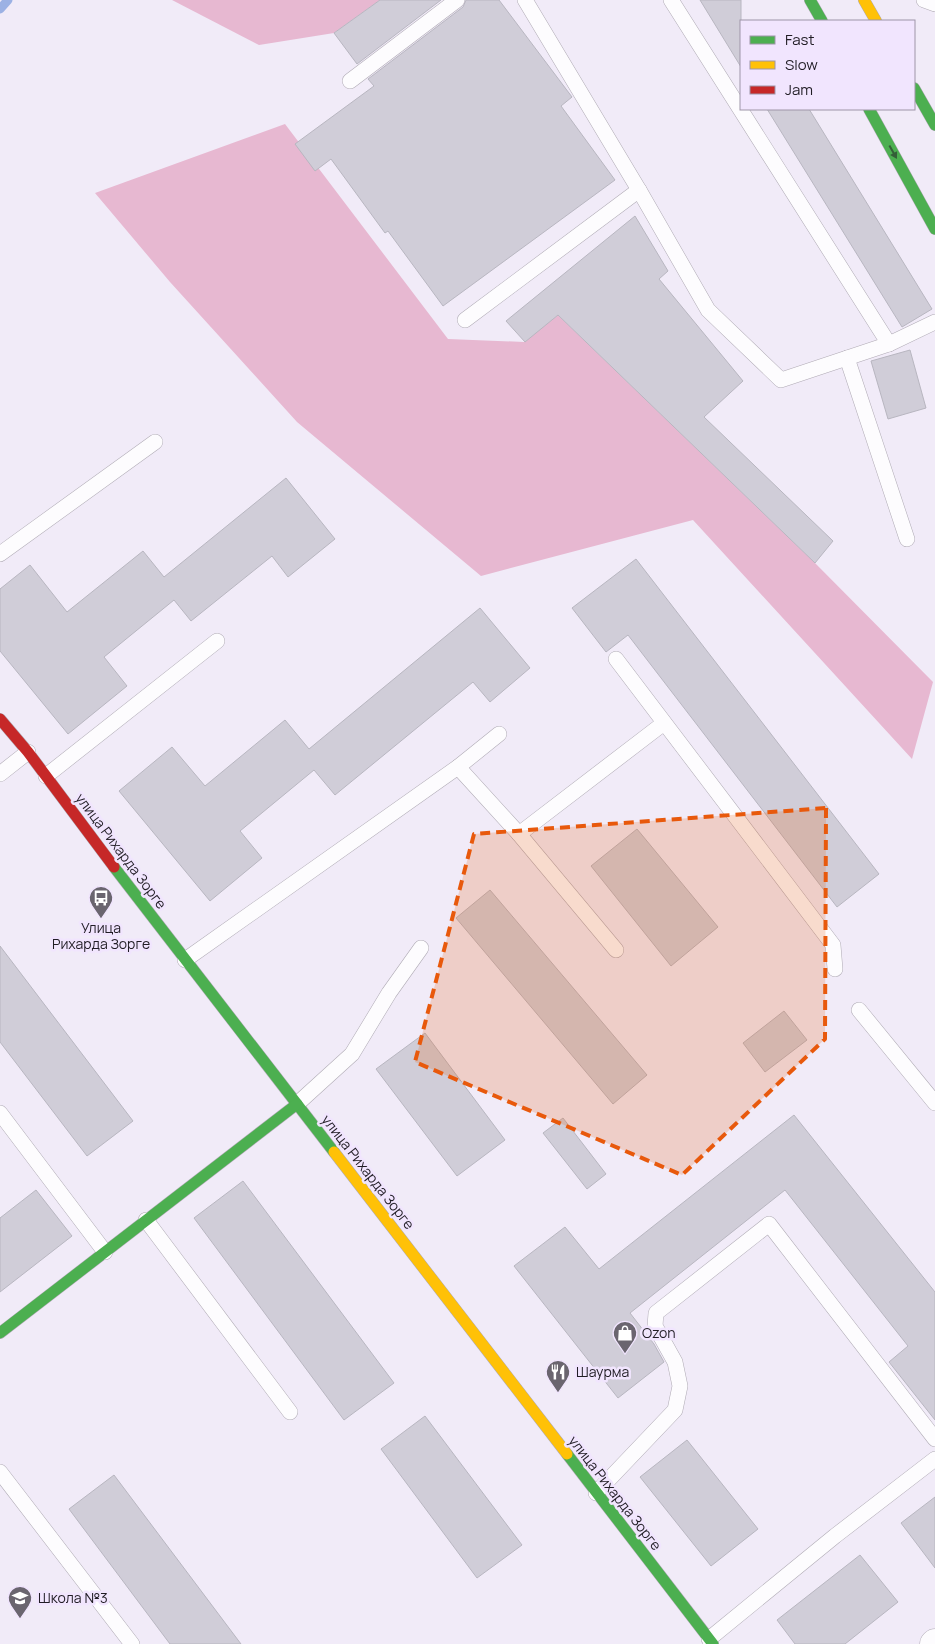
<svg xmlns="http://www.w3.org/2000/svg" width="935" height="1644" viewBox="0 0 935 1644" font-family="Manrope,sans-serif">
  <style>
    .forest { fill: #e7b8d1 }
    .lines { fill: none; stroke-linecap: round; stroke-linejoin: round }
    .stream { stroke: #9cb1e4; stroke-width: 9 }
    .building { fill: #d0cdd8; stroke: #b8b6c0 }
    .lane-casing { stroke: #b0abb5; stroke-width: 16 }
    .street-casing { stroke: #b0abb5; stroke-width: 29 }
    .fast-casing { stroke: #b0abb5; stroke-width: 12 }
    .slow-casing { stroke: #b0abb5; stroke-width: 12 }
    .jam-casing { stroke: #b0abb5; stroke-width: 12 }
    .lane { stroke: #fdfcfe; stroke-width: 15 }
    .street { stroke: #fdfcfe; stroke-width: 28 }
    .fast { stroke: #4caf50; stroke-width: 11 }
    .slow { stroke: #ffc107; stroke-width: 11 }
    .jam { stroke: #c62828; stroke-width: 11 }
    .oneway { fill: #345f38 }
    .marked { fill: #e8590c; fill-opacity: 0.2; stroke: #e8590c; stroke-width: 4; stroke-dasharray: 10 6; stroke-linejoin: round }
    .labels { text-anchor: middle; stroke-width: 5; stroke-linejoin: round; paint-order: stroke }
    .street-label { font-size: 14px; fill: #211d25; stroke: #f1e5fe }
    .poi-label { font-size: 14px; fill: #211d25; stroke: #f1e5fe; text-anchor: start }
  </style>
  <rect width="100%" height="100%" fill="#f1ebf8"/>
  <!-- forest -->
  <g class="forest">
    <polygon points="172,0 380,0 334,33 259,45"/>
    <polygon points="285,124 448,339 524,342 558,315 815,563 933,682 912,759 693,520 481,576 297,422 170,282 95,193"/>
  </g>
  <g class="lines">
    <!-- stream -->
    <polyline class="stream" points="0,9 8,0"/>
  </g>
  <!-- building -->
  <g class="building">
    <polygon points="380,0 441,0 357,64 334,33"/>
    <polygon points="466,0 499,0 572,97 561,106 615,180 443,306 388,231 385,233 331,159 315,171 295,144 374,86 368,79 463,7"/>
    <polygon points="700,0 741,0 741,67"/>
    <polygon points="767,109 809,109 932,309 902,327"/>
    <polygon points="635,216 668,271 659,279 743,381 704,417 833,541 815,563 558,315 525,342 506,321"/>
    <polygon points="910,350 926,408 888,419 871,361"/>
    <polygon points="286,478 335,539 288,577 272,556 191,621 174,600 104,657 127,686 68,734 0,651 0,589 30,565 67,612 143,551 164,577"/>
    <polygon points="636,559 879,874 837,907 628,635 606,652 572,608"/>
    <polygon points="480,608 530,668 490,702 473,682 335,795 314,770 240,831 262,858 210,901 119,791 172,747 205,786 285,720 309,749"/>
    <polygon points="637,829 718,927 671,966 591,866"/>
    <polygon points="490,890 647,1075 613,1104 456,918"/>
    <polygon points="0,946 133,1121 87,1156 0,1042"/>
    <polygon points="784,1011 807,1040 765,1072 743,1043"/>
    <polygon points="425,1033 505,1140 457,1176 376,1069"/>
    <polygon points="794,1115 935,1292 935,1420 889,1362 908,1346 785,1190 630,1313 654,1344 664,1362 618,1398 514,1266 565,1227 599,1269"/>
    <polygon points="563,1118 606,1174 587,1189 543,1133"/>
    <polygon points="243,1181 394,1383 344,1420 194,1218"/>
    <polygon points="36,1190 72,1236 0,1292 0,1218"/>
    <polygon points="425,1416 522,1545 477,1578 381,1449"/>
    <polygon points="687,1440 758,1529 711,1566 640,1477"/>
    <polygon points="114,1475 241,1644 170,1644 69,1509"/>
    <polygon points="935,1497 935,1568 901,1523"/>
    <polygon points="860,1555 898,1602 845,1644 795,1644 777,1620"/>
  </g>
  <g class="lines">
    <!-- lane casing -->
    <g class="lane-casing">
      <g id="lane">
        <polyline points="525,0 639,190"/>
        <polyline points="671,0 889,344"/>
        <polyline points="924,0 935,4"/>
        <polyline points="350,81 457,0"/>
        <polyline points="465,320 639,190 708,310 781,380 889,344 935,322"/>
        <polyline points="847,358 907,539"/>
        <polyline points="0,554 155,442"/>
        <polyline points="616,659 833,945 835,969"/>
        <polyline points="458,767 519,834 664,723"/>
        <polyline points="0,774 28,752"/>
        <polyline points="46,776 217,641"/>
        <polyline points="519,834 616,950"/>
        <polyline points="185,960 458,767 499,734"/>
        <polyline points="859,1010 935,1103"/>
        <polyline points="297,1104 352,1054 389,993 421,948"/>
        <polyline points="0,1113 105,1252"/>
        <polyline points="146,1220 290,1412"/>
        <polyline points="0,1472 132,1644"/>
        <polyline points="596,1493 675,1410 680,1386 675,1362 655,1326 656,1313 769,1224 935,1439"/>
        <polyline points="709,1639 835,1536 935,1459"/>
      </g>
    </g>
    <!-- street casing -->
    <g class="street-casing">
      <polyline id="street" points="934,1644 935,1643"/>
    </g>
    <!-- fast casing -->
    <g class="fast-casing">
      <g id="fast">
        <polyline points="810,0 822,21"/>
        <polyline points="914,88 935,125"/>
        <polyline points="869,109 935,229"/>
        <polyline points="114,867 334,1152"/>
        <polyline points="0,1333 297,1104"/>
        <polyline points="567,1454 713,1644"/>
      </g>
    </g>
    <!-- slow casing -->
    <g class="slow-casing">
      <g id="slow">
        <polyline points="864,0 876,21"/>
        <polyline points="334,1152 567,1454"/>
      </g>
    </g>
    <!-- jam casing -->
    <g class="jam-casing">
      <polyline id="jam" points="0,719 28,752 114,867"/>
    </g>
    <!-- lane -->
    <use href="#lane" class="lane"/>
    <!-- street -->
    <use href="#street" class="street"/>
    <!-- fast -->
    <use href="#fast" class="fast"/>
    <!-- slow -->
    <use href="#slow" class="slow"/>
    <!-- jam -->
    <use href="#jam" class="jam"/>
  </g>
  <!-- one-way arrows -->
  <defs><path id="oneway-solid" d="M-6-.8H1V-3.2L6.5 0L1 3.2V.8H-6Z" transform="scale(1.25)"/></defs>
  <use class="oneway" href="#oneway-solid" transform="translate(893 152) rotate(61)"/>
  <!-- marked area -->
  <path class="marked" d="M826,808L825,1039L682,1175L415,1062L474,834Z"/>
  <!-- icons -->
  <defs>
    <g id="bus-pin" transform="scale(1.25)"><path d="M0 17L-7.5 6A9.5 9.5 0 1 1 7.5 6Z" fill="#6a656f" stroke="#f1e5fe"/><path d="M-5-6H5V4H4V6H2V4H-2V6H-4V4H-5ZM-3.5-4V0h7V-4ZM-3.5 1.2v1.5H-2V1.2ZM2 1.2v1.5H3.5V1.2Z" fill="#fff"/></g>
    <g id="shop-pin" transform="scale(1.25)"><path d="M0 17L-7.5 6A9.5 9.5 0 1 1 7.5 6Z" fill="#6a656f" stroke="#f1e5fe"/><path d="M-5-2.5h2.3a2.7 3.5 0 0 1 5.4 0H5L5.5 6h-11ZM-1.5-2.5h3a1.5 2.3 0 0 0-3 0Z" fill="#fff"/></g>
    <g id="restaurant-pin" transform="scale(1.25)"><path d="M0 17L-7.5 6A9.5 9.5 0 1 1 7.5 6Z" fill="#6a656f" stroke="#f1e5fe"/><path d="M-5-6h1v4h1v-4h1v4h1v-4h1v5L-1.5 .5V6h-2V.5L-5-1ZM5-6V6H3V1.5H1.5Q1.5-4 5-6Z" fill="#fff"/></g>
    <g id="school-pin" transform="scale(1.25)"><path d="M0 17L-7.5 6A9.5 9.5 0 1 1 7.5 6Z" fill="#6a656f" stroke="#f1e5fe"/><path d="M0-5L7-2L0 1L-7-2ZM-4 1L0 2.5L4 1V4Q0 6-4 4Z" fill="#fff"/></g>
  </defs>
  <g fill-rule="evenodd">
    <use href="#bus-pin" x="101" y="898"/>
    <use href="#shop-pin" x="625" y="1333"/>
    <use href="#restaurant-pin" x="558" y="1372"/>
    <use href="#school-pin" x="20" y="1598"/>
  </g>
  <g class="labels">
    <!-- street labels -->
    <g class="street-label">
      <text transform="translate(121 851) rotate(53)" y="5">улица Рихарда Зорге</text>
      <text transform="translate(368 1172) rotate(52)" y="5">улица Рихарда Зорге</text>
      <text transform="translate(615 1493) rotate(52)" y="5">улица Рихарда Зорге</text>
    </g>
    <!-- poi labels -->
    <g class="poi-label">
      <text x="101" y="933" text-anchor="middle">Улица<tspan x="101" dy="16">Рихарда Зорге</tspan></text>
      <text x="642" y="1338">Ozon</text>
      <text x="576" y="1377">Шаурма</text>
      <text x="38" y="1603">Школа №3</text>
    </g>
  </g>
  <!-- legend -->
  <rect x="740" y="20" width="175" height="90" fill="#f1e5fe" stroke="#9e95a7"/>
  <rect x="750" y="36" width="25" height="8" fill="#4caf50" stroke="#9e95a7"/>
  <text x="785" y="45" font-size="15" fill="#211d25">Fast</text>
  <rect x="750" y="61" width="25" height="8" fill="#ffc107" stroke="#9e95a7"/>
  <text x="785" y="70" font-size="15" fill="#211d25">Slow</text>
  <rect x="750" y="86" width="25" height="8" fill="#c62828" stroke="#9e95a7"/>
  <text x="785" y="95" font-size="15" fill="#211d25">Jam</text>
</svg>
